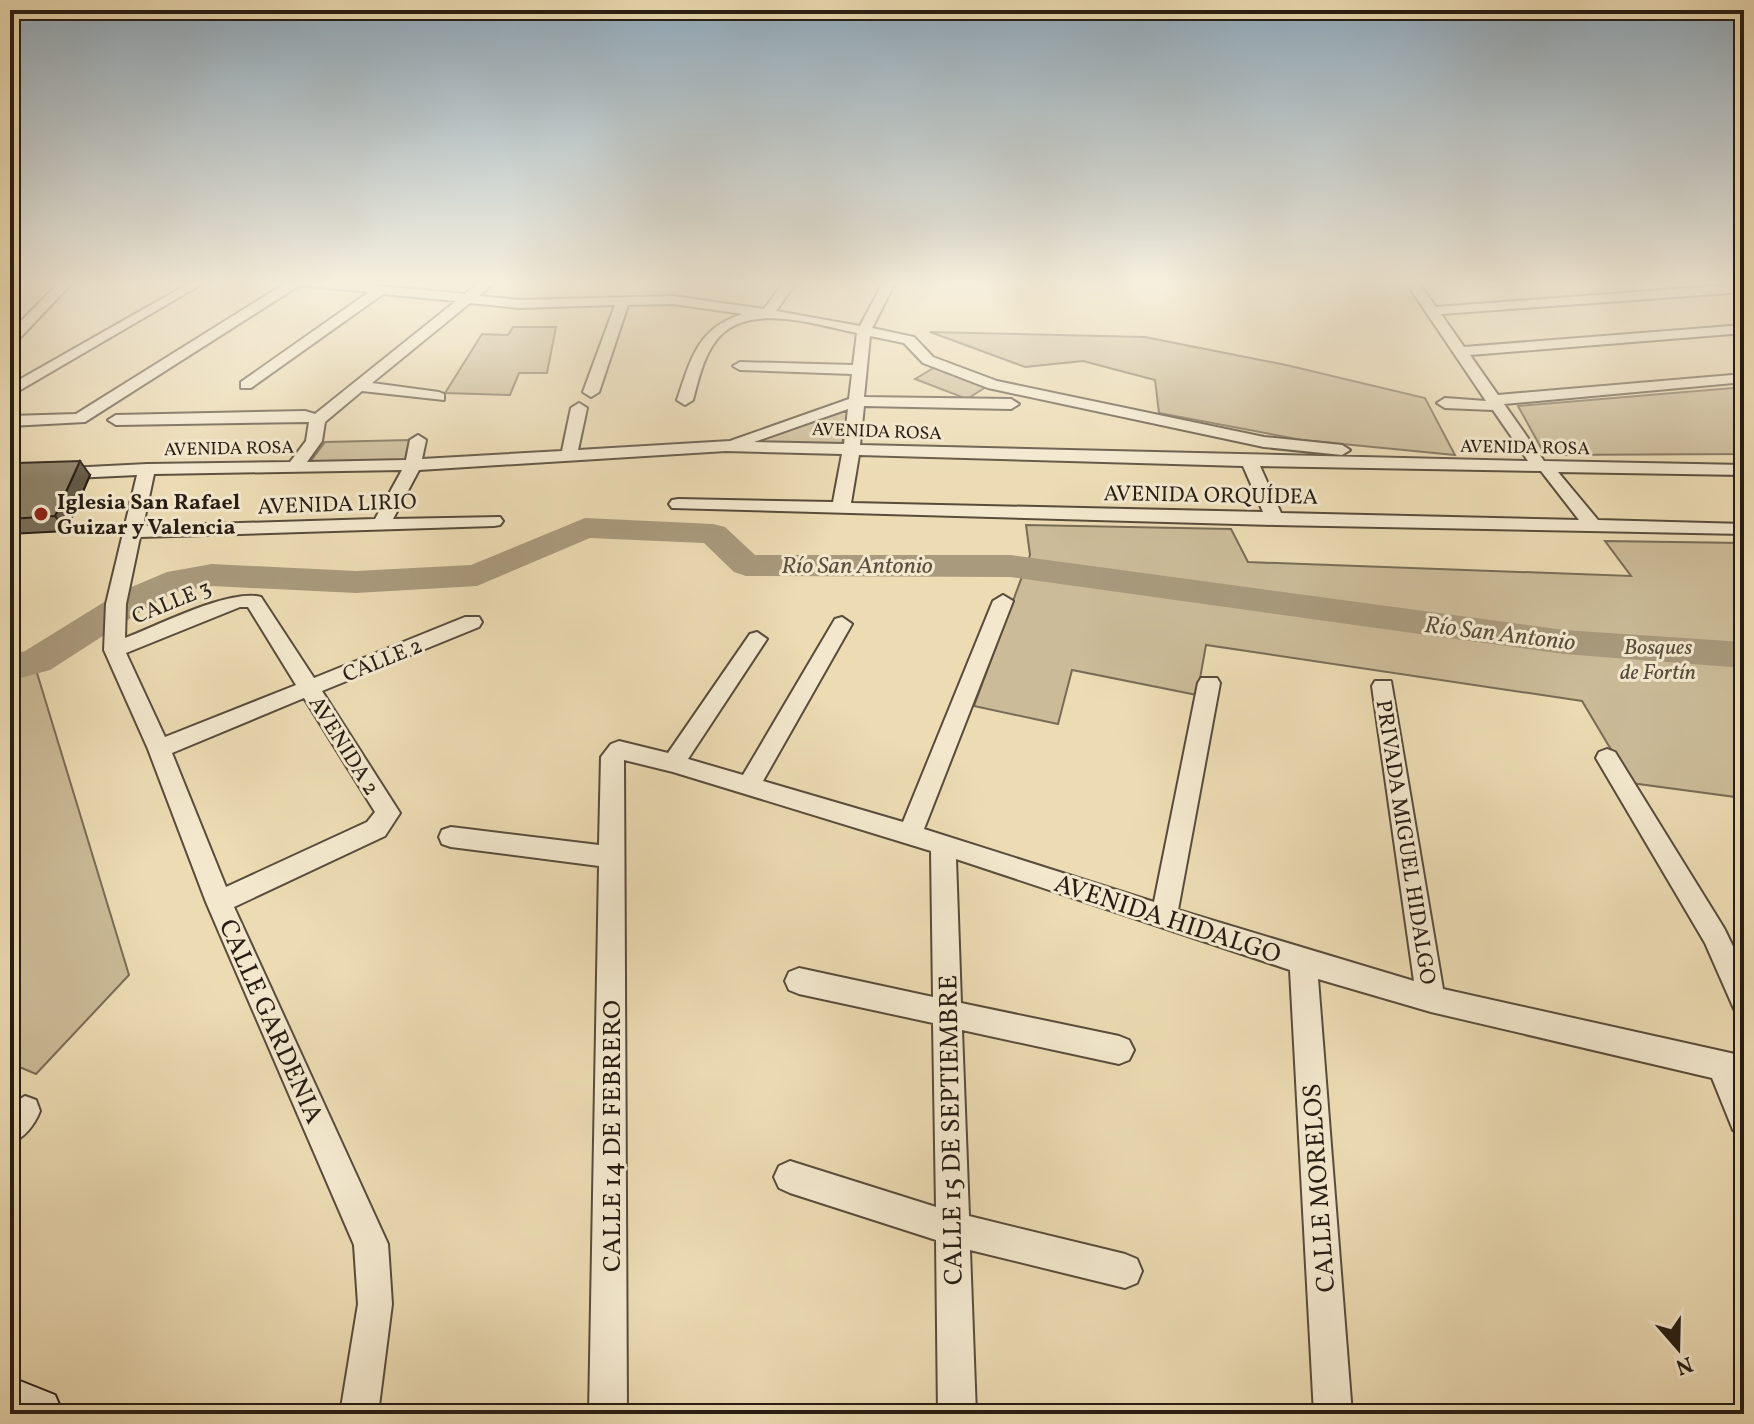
<svg xmlns="http://www.w3.org/2000/svg" width="1754" height="1424" viewBox="0 0 1754 1424" font-family="Vollkorn,serif">
  <style>
    .green { fill: #cbbb98; stroke: #796c56; stroke-width: 2 }
    .lines { fill: none; stroke-linecap: round; stroke-linejoin: round }
    .river { fill: #a99a7d; fill-rule: evenodd }
    .street-casing { stroke: #584c3b; stroke-width: 4 }
    .secondary-casing { stroke: #271d13; stroke-width: 4 }
    .street { fill: #f3e8ce; fill-rule: evenodd }
    .secondary { fill: #f3e8ce; fill-rule: evenodd }
    .wall { fill: #796e58; stroke: #271d13; stroke-width: 2 }
    .shaded-wall { fill: #635a47; stroke: #271d13; stroke-width: 2 }
    .building { fill: #8d8066; stroke: #271d13; stroke-width: 2 }
    .poi-dot { fill: #8f2418; stroke: #f3e8ce; stroke-width: 3 }
    .labels { text-anchor: middle; stroke-width: 6; stroke-linejoin: round; paint-order: stroke }
    .far-street-label { font-size: 18px; fill: #271d13; stroke: #f3e8ce }
    .street-label { font-size: 22px; fill: #271d13; stroke: #f3e8ce }
    .poi-label { font-size: 22px; font-weight: bold; fill: #271d13; stroke: #f3e8ce; text-anchor: start }
    .park-label { font-size: 22px; font-style: italic; fill: #584c3b; stroke: #f3e8ce }
    .water-label { font-size: 24px; font-style: italic; fill: #5b4f3d; stroke: #f3e8ce }
    .near-street-label { font-size: 26px; fill: #271d13; stroke: #f3e8ce }
  </style>
  <rect width="100%" height="100%" fill="#ecdbb3"/>
  <filter id="stains"><feTurbulence type="fractalNoise" baseFrequency=".0025" numOctaves="4"/><feColorMatrix values="0 0 0 0 .2 0 0 0 0 .09 0 0 0 0 .02 0 0 0 .5 -.17"/></filter>
  <radialGradient id="worn" r=".72"><stop offset=".6" stop-color="#630" stop-opacity="0"/><stop offset="1" stop-color="#630" stop-opacity=".3"/></radialGradient>
  <!-- green -->
  <g class="green">
    <polygon points="513,327 556,327 547,373 519,373 510,395 445,393 482,334 508,335"/>
    <polygon points="930,332 1145,337 1286,365 1425,398 1455,455 1302,440 1159,413 1155,380 1083,361 1025,367"/>
    <polygon points="935,367 986,387 967,399 915,379"/>
    <polygon points="1744,387 1744,454 1545,455 1518,406"/>
    <polygon points="839,409 848,412 842,445 753,443"/>
    <polygon points="409,440 405,460 310,462 325,442"/>
    <polygon points="1026,525 1231,529 1248,562 1631,576 1605,541 1744,543 1744,809 1735,797 1631,783 1582,701 1206,645 1197,695 1072,670 1058,724 974,706 1030,555"/>
    <polygon points="40,656 37,673 129,975 36,1074 10,1063 10,662"/>
  </g>
  <g class="lines">
    <!-- river -->
    <polygon class="river" points="585,518 713,524 725,527 755,555 1010,555 1564,630 1744,642 1744,668 1564,654 1010,577 746,576 734,572 704,543 590,538 477,586 356,593 212,586 176,592 148,607 50,670 10,681 10,655 25,651 122,591 167,572 212,564 356,571 471,565"/>
    <!-- street casing -->
    <g class="street-casing">
      <g id="street">
        <polygon points="61,281 74,281 15,343 10,344 10,332"/>
        <polygon points="193,281 207,281 10,396 10,385"/>
        <path d="M289,281H332L464,294L482,281H495L479,296L519,300L673,296L764,309L785,281H797L776,311L860,326L884,281H896L872,328L914,337L933,357L997,381L1264,437L1342,445L1350,450L1342,455L1264,447L988,388L923,363L904,343L870,336L864,397L1011,399L1019,404L1011,409L864,406L860,445L1528,461L1493,410L1445,408L1437,403L1445,398L1486,401L1405,281H1417L1436,307L1744,284V292L1441,314L1464,347L1744,325V333L1470,355L1498,395L1744,374V382L1504,404L1544,461L1744,465V475L1558,472L1598,520L1744,524V534L1275,525L672,508L669,504L672,500L678,499L833,502L842,454L726,451L419,470L393,519L500,517L503,521L500,525L494,526L140,537L126,604L125,638C157,626 230,588 261,597L314,678L465,617H479L482,622L479,627L322,691L400,813L385,836L234,907L388,1244L392,1304L378,1414H340L358,1304L354,1245L206,902L148,749L104,650L106,604L137,475L10,481V471L147,464L290,462L306,441L309,422L116,425L108,420L116,415L305,411L315,414L456,301L383,294L251,388H241V382L369,292L300,285L85,422L10,426V416L76,414ZM470,303L519,308L615,305L583,392L591,397L599,392L628,305L673,304L743,314C697,328 691,359 677,400L685,405L693,400C698,381 703,358 715,342C745,300 816,325 857,333L853,365L740,362L733,366L740,370L852,374L849,399L730,441L578,450L587,408L579,403L571,408L562,451L422,459L426,440L418,435L410,440L406,460L307,462L322,441L325,422L362,391L444,400V394L439,392L372,383ZM848,409L844,444L754,442ZM859,455L1243,466L1263,512L851,503ZM1260,466L1541,471L1579,520L1281,513ZM402,470L375,519L143,526L154,474ZM240,607H248L296,685L165,737L126,653ZM304,698L375,812L367,822L226,887L172,753Z"/>
        <polygon points="1003,595 1013,601 924,829 1154,902 1198,683 1201,678 1217,678 1220,683 1178,910 1414,981 1372,686 1375,681 1391,681 1443,989 1744,1056 1744,1134 1733,1130 1712,1078 1431,1012 1318,979 1352,1414 1314,1414 1290,970 956,859 961,1003 1119,1036 1129,1040 1134,1050 1129,1060 1119,1064 962,1030 969,1216 1125,1254 1137,1259 1142,1271 1137,1283 1125,1288 970,1250 976,1414 938,1414 936,1240 790,1193 779,1188 774,1177 779,1166 790,1161 936,1207 933,1023 799,994 789,990 785,981 789,972 799,968 933,997 931,851 673,772 624,760 627,1414 589,1414 599,866 451,847 442,844 439,837 442,830 451,827 599,845 601,757 611,744 619,741 668,753 750,634 757,632 767,639 688,759 743,775 835,619 842,617 852,624 763,781 903,822 993,601"/>
        <polygon points="1607,749 1615,752 1724,928 1744,969 1744,1013 1734,1009 1705,943 1596,758 1599,752"/>
        <path d="M25,1096L36,1100L40,1111C34,1126 25,1137 10,1144V1105Z"/>
      </g>
    </g>
    <!-- secondary casing -->
    <g class="secondary-casing">
      <polygon id="secondary" points="10,1377 55,1395 63,1414 10,1414"/>
    </g>
    <!-- street -->
    <use href="#street" class="street"/>
    <!-- secondary -->
    <use href="#secondary" class="secondary"/>
  </g>
  <!-- wall -->
  <polygon class="wall" points="10,471 90,475 66,531 10,534"/>
  <!-- shaded-wall -->
  <polygon class="shaded-wall" points="80,461 90,475 66,531 55,516"/>
  <!-- building -->
  <polygon class="building" points="80,461 55,516 10,519 10,471 17,463"/>
  <!-- sky -->
  <linearGradient id="sky" x2="0" y2="1"><stop stop-color="#8faabd"/><stop offset="0.59" stop-color="#f6efdd"/><stop offset="1" stop-color="#f6efdd" stop-opacity="0"/></linearGradient>
  <rect width="1754" height="480" fill="url(#sky)"/>
  <!-- markers -->
  <circle class="poi-dot" cx="41" cy="514" r="8"/>
  <g class="labels">
    <!-- far-street labels -->
    <g class="far-street-label">
      <text transform="translate(877 431) rotate(2)" y="6">AVENIDA ROSA</text>
      <text transform="translate(1525 447) rotate(1)" y="6">AVENIDA ROSA</text>
      <text transform="translate(229 448) rotate(-1)" y="6">AVENIDA ROSA</text>
    </g>
    <!-- street labels -->
    <g class="street-label">
      <text transform="translate(1211 494) rotate(1)" y="8">AVENIDA ORQUÍDEA</text>
      <text transform="translate(337 503) rotate(-2)" y="8">AVENIDA LIRIO</text>
      <text transform="translate(171 601) rotate(-22)" y="8">CALLE 3</text>
      <text transform="translate(382 659) rotate(-22)" y="8">CALLE 2</text>
      <text transform="translate(345 745) rotate(58)" y="8">AVENIDA 2</text>
      <text transform="translate(1407 842) rotate(81)" y="8">PRIVADA MIGUEL HIDALGO</text>
    </g>
    <!-- poi labels -->
    <g class="poi-label">
      <text x="57" y="509">Iglesia San Rafael<tspan x="57" dy="25">Guizar y Valencia</tspan></text>
    </g>
    <!-- park labels -->
    <g class="park-label">
      <text x="1658" y="654">Bosques<tspan x="1658" dy="25">de Fortín</tspan></text>
    </g>
    <!-- water labels -->
    <g class="water-label">
      <text x="857" y="573">Río San Antonio</text>
      <text transform="translate(1500 633) rotate(7)" y="8">Río San Antonio</text>
    </g>
    <!-- near-street labels -->
    <g class="near-street-label">
      <text transform="translate(1168 918) rotate(18)" y="9">AVENIDA HIDALGO</text>
      <text transform="translate(272 1021) rotate(66)" y="9">CALLE GARDENIA</text>
      <text transform="translate(950 1130) rotate(-91)" y="9">CALLE 15 DE SEPTIEMBRE</text>
      <text transform="translate(611 1136) rotate(-90)" y="9">CALLE 14 DE FEBRERO</text>
      <text transform="translate(1318 1188) rotate(-94)" y="9">CALLE MORELOS</text>
    </g>
  </g>
  <!-- margin -->
  <rect width="1754" height="1424" fill="none" stroke="#ecdbb3" stroke-width="40"/>
  <rect x="12" y="12" width="1730" height="1400" fill="none" stroke="#271d13" stroke-width="4"/>
  <rect x="20" y="20" width="1714" height="1384" fill="none" stroke="#271d13" stroke-width="2"/>
  <!-- north arrow -->
  <g transform="translate(1678 1348) rotate(160)" stroke="#f3e8ce" stroke-width="6" paint-order="stroke">
  <path d="M0-6L14 30L0 20L-14 30Z" fill="#271d13"/>
  <text y="-12" font-size="22" font-weight="bold" text-anchor="middle" fill="#271d13">N</text>
  </g>
  <rect width="100%" height="100%" filter="url(#stains)"/>
  <rect width="100%" height="100%" fill="url(#worn)"/>
</svg>
